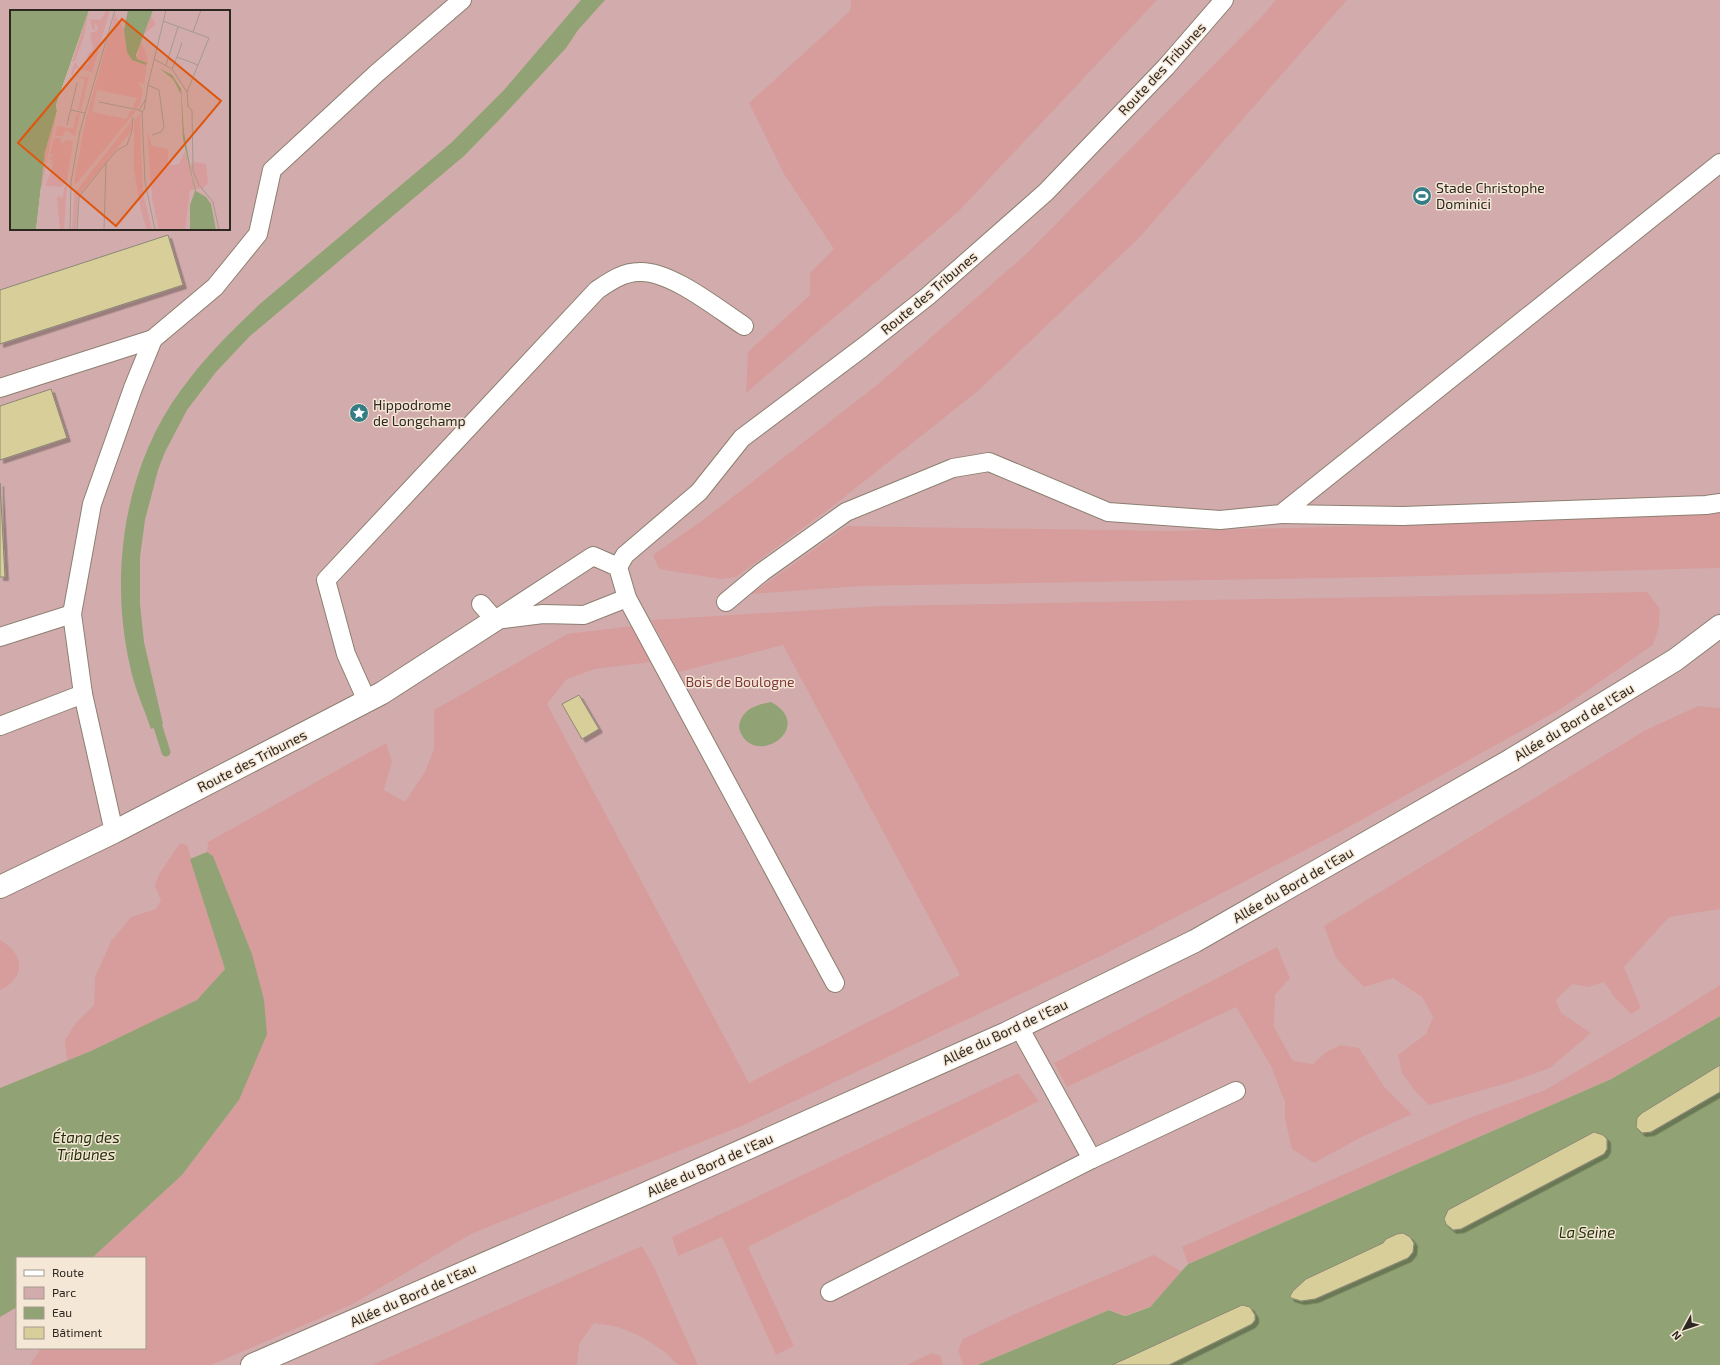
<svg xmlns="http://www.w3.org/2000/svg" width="1720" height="1365" viewBox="0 0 1720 1365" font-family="'Exo 2',sans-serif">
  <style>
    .green { fill: #d2acac; fill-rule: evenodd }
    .forest { fill: #d79d9d }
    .water { fill: #91a374 }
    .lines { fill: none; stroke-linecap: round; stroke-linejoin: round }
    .stream { stroke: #91a374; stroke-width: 9 }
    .building { fill: #d8ce9a; stroke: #8b8876; filter: url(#shadow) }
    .lane-casing { stroke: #8c7f70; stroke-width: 20 }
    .street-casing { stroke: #8c7f70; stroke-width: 24 }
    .primary-casing { stroke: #8c7f70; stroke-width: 24 }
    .lane { stroke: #fff; stroke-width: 18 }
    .street { stroke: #fff; stroke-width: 22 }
    .primary { stroke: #fff; stroke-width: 22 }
    .labels { text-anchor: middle; stroke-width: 3; stroke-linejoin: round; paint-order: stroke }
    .street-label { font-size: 14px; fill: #2c2721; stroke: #f5e7d6 }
    .poi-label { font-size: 14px; fill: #2c2721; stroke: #f5e7d6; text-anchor: start }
    .park-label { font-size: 14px; fill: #7e373a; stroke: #f5e7d6 }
    .water-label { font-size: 15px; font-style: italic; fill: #25310c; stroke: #f5e7d6 }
    .inset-road { fill: none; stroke: #a59a8e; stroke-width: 1 }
    .view { fill: #df560d; fill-opacity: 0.15; stroke: #df560d; stroke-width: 2 }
    .inset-edge { fill: none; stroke: #2c2721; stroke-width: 2 }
  </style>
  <defs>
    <filter id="shadow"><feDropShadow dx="3.5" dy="3.5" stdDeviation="0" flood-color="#0004"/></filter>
  </defs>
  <rect width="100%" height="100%" fill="#f5e7d6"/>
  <!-- green -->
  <path class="green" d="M0,0H1720V1016L1611,1079L1188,1264L1182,1272L1109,1310L977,1365H0ZM11,11H229V229H11ZM17,1258H145V1348H17Z"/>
  <!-- forest -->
  <g class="forest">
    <polygon points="851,0 1157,0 958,212 746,393 748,352 810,295 810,273 834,249 784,174 749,103 850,11"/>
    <polygon points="1275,0 1347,0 1139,238 979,390 837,503 736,577 720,579 659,569 653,555 703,520 877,385 1026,254 1267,11"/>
    <polygon points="1720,512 1720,567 1718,568 1388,577 861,586 751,594 847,526 1172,531 1510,522"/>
    <polygon points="1647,592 1660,609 1659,627 1653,645 1559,710 1338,833 1103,955 744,1125 473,1233 353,1304 211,1365 30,1365 41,1348 145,1348 145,1258 92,1258 182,1175 239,1100 252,954 213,856 207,852 208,842 386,743 392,761 384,790 405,802 425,772 434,749 434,710 567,634 632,626 651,662 595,669 567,679 547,704 749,1083 960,975 783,645 679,672 651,620 880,606"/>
    <polygon points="1698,706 1720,708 1720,909 1669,917 1624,967 1641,1008 1631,1014 1615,998 1604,982 1588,987 1572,984 1556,1000 1561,1013 1591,1033 1550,1068 1511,1082 1429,1105 1415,1091 1402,1073 1398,1055 1426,1034 1433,1017 1422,997 1393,978 1364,987 1336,958 1324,926 1644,731"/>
    <polygon points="180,843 187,845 225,969 197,1000 91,1051 67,1061 65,1040 75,1024 94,1005 95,977 111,941 131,917 156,909 161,900 155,886 159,874"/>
    <path d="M0,940C15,948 27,965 13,981C9,985 6,988 0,990Z"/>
    <polygon points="1277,947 1290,978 1275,995 1274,1027 1293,1061 1313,1064 1325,1053 1340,1045 1359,1048 1385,1088 1412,1114 1360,1138 1314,1163 1292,1149 1285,1119 1285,1101 1282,1095 1271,1066 1236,1007 1067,1087 1054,1063"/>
    <polygon points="1720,985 1720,1016 1611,1079 1188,1264 1182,1247 1469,1118 1545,1090 1663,1021"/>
    <polygon points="1018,1073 1039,1101 748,1247 794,1346 776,1355 722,1237 678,1256 672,1237"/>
    <path d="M642,1246L654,1267L698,1365H678C664,1349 643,1336 623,1329C614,1325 603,1325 594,1323L579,1344L577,1365H372Z"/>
    <polygon points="1154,1255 1182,1272 1150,1307 1125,1316 1109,1310 977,1365 963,1365 958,1350 963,1339 1017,1313"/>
    <polygon points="931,1353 940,1355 943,1365 907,1365"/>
  </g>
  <!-- water -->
  <g class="water">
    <path d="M581,0H605L578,30L566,48L501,118L464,156L250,336L216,372L187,410L165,452L158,470L145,520L140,557V604L144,642L163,724L151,729C144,708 134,687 130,666C109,574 124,467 181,390C204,358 232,330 261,303L451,143L504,90Z"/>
    <path d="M771,702C814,725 762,764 743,737C738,729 738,725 742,717C748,707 760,704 771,702Z"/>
    <polygon points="207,852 213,856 252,954 264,1000 267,1034 239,1100 182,1175 92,1258 17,1258 17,1307 0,1317 0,1088 91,1051 197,1000 225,969 190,859"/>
    <polygon points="1720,1016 1720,1365 977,1365 1109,1310 1125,1316 1150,1307 1188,1264 1611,1079"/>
  </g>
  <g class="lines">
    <!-- stream -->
    <polyline class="stream" points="154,714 166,752"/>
  </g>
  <!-- building -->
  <g class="building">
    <polygon points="168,235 183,285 0,344 0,290"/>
    <polygon points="51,389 67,438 0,460 0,406"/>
    <polygon points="0,483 5,577 0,577"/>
    <polygon points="579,695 599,729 582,739 562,704"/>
    <polygon points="1720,1065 1720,1092 1651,1132 1642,1133 1636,1127 1637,1118 1642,1113"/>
    <polygon points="1594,1132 1603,1135 1607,1139 1607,1149 1604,1154 1461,1229 1453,1230 1446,1224 1444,1219 1448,1210"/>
    <polygon points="1403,1233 1410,1237 1414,1243 1413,1252 1408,1258 1315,1299 1301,1301 1291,1298 1290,1296 1293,1291 1306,1279 1383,1243 1386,1239 1397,1234"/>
    <polygon points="1242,1305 1250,1307 1255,1315 1255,1320 1252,1324 1169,1365 1112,1365"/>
  </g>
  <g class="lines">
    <!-- lane casing -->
    <g class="lane-casing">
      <g id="lane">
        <polyline points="0,388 153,339 215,287 258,234 272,170 377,73 462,0"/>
        <polyline points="1281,514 1403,516 1706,505 1720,503"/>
        <polygon points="593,556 618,567 627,598 584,615 543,614 495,620"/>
        <polyline points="618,567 625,555 699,492 742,438 862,348 928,296 1046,192 1166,67 1224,0"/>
        <polyline points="627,598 835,983"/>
        <polyline points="726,602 762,572 846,512 953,468 989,462 1108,512 1220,520 1281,514 1720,163"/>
        <polyline points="481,604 495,620"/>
        <polyline points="72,614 83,694 114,832"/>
        <polyline points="0,637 72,614 92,504 133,388 153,339"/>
        <path d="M367,701L346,654L326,580L597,290C609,282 623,272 639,272C670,270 718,309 744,326"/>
        <polyline points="0,726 83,694"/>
        <polyline points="1019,1027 1092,1159"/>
        <polyline points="830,1292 1092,1159 1236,1091"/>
      </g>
    </g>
    <!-- street casing -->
    <g class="street-casing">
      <polyline id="street" points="0,887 114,832 382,693 495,620"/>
    </g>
    <!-- primary casing -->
    <g class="primary-casing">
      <polyline id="primary" points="252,1365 640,1196 1007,1033 1195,941 1511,760 1675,660 1720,626"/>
    </g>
    <!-- lane -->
    <use href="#lane" class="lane"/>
    <!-- street -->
    <use href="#street" class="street"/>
    <!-- primary -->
    <use href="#primary" class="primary"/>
  </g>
  <!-- icons -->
  <defs>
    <g id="stadium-disc" transform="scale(1)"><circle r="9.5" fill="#357d85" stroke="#f5e7d6"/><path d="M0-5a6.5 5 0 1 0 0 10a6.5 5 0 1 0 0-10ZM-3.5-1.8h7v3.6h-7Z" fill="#fff"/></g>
    <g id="sight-disc" transform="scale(1)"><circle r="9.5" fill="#357d85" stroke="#f5e7d6"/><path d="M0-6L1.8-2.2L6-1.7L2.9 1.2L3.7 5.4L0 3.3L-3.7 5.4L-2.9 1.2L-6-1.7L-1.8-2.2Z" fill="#fff"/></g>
  </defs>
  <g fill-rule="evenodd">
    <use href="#stadium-disc" x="1422" y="196"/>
    <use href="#sight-disc" x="359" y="413"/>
  </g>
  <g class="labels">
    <!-- street labels -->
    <g class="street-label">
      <text transform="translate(1162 69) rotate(-47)" y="5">Route des Tribunes</text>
      <text transform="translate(929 293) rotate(-40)" y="5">Route des Tribunes</text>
      <text transform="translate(1574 722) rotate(-31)" y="5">Allée du Bord de l'Eau</text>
      <text transform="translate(252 761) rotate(-27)" y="5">Route des Tribunes</text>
      <text transform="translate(1293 885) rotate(-30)" y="5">Allée du Bord de l'Eau</text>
      <text transform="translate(1005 1032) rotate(-25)" y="5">Allée du Bord de l'Eau</text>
      <text transform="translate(710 1165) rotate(-24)" y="5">Allée du Bord de l'Eau</text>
      <text transform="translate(413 1295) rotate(-24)" y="5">Allée du Bord de l'Eau</text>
    </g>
    <!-- poi labels -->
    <g class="poi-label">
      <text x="1436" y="193">Stade Christophe<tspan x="1436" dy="16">Dominici</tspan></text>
      <text x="373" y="410">Hippodrome<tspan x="373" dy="16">de Longchamp</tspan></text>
    </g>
    <!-- park labels -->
    <g class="park-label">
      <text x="740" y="687">Bois de Boulogne</text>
    </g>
    <!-- water labels -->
    <g class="water-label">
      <text x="86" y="1143">Étang des<tspan x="86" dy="17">Tribunes</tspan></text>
      <text x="1587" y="1238">La Seine</text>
    </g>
  </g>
  <!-- overview -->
  <g transform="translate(10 10)">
    <rect width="220" height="220" fill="#f5e7d6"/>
    <path d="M79,0H220V220H26L35,142L47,101L46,95Z" fill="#d2acac"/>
    <path d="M79,0L74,26L65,51L62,52ZM97,0H100L82,62L65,58L63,65L61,64L65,52L69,58L79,54L77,45L83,39L80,23L87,21L88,18L85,13V20L82,19L80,9L90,10ZM105,4L114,20L117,42L122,50L137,55L134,74L128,72L133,80L130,94L127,99L123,98L127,88L87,80L82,102L116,109L121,100L126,101L66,174L64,172L75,113ZM141,6L146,14L132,26L134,21ZM130,32L136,42L138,54L127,49ZM79,64L71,100H68L75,70L66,65L77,68ZM47,101L32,176H30L35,142ZM67,103H70L65,126L56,120L53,126H45L47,116L63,119ZM130,104L133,182L142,220H137L131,201L124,159V110ZM122,110L121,121L69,185L66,220H62L64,184ZM137,121L142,136L158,139V152L161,155L169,154L175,141L180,155L185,152L196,154L198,173L193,178L180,180L175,220H149L142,188ZM44,128H50L52,134L57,130L63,131L57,171L51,177L35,176L43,156L42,150L38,149L44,145L40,144ZM57,176L54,220H50L47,189L48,186L53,188L54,177Z" fill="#d79d9d"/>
    <path d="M0,0H79L46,95L47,101L35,142L26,220H0ZM118,0H143L126,45L127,49L137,53L136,55L122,50L117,42L114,20ZM149,58L162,65L171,79L174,122L182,166L186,181L196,187L201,194L206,220H180V195L185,181L173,129L171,84L163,69Z" fill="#91a374"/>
    <path class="inset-road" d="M153,11L183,22L191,0M183,22L199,28L188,55M167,47L172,33M144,49L162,59M156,55L168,17M138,75L149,80L154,117L151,122L142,125M177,82L162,59L167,47L188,55L177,82L178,96L182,101L183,161L189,175L203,192L209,220M136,89L129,100L132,102L134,100L138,75L156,0M89,92L129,100M61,100L75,103M132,102L135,172L145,220M57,115L67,73M60,220L61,172L70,121L105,0M67,220L69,187L96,153M94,220L96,153L107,140L117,135L122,121L123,107"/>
    <path class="view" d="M112,9L211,91L106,216L8,133Z"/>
    <rect width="220" height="220" class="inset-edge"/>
  </g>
  <!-- legend -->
  <rect x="16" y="1257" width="130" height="92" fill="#f5e7d6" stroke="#a59a8e"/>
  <rect x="24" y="1270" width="20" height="6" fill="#ffffff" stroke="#a59a8e"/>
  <text x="52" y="1277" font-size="12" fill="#2c2721">Route</text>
  <rect x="24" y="1287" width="20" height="12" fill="#d2acac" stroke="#a59a8e"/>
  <text x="52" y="1297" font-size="12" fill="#2c2721">Parc</text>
  <rect x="24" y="1307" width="20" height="12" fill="#91a374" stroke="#a59a8e"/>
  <text x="52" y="1317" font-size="12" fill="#2c2721">Eau</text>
  <rect x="24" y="1327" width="20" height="12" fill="#d8ce9a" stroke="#a59a8e"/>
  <text x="52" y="1337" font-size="12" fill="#2c2721">Bâtiment</text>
  <!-- north arrow -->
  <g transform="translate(1684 1329) rotate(230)" stroke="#f5e7d6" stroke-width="3" paint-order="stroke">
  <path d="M0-3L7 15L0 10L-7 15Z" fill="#2c2721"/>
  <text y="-6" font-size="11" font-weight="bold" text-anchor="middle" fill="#2c2721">N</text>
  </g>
</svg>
